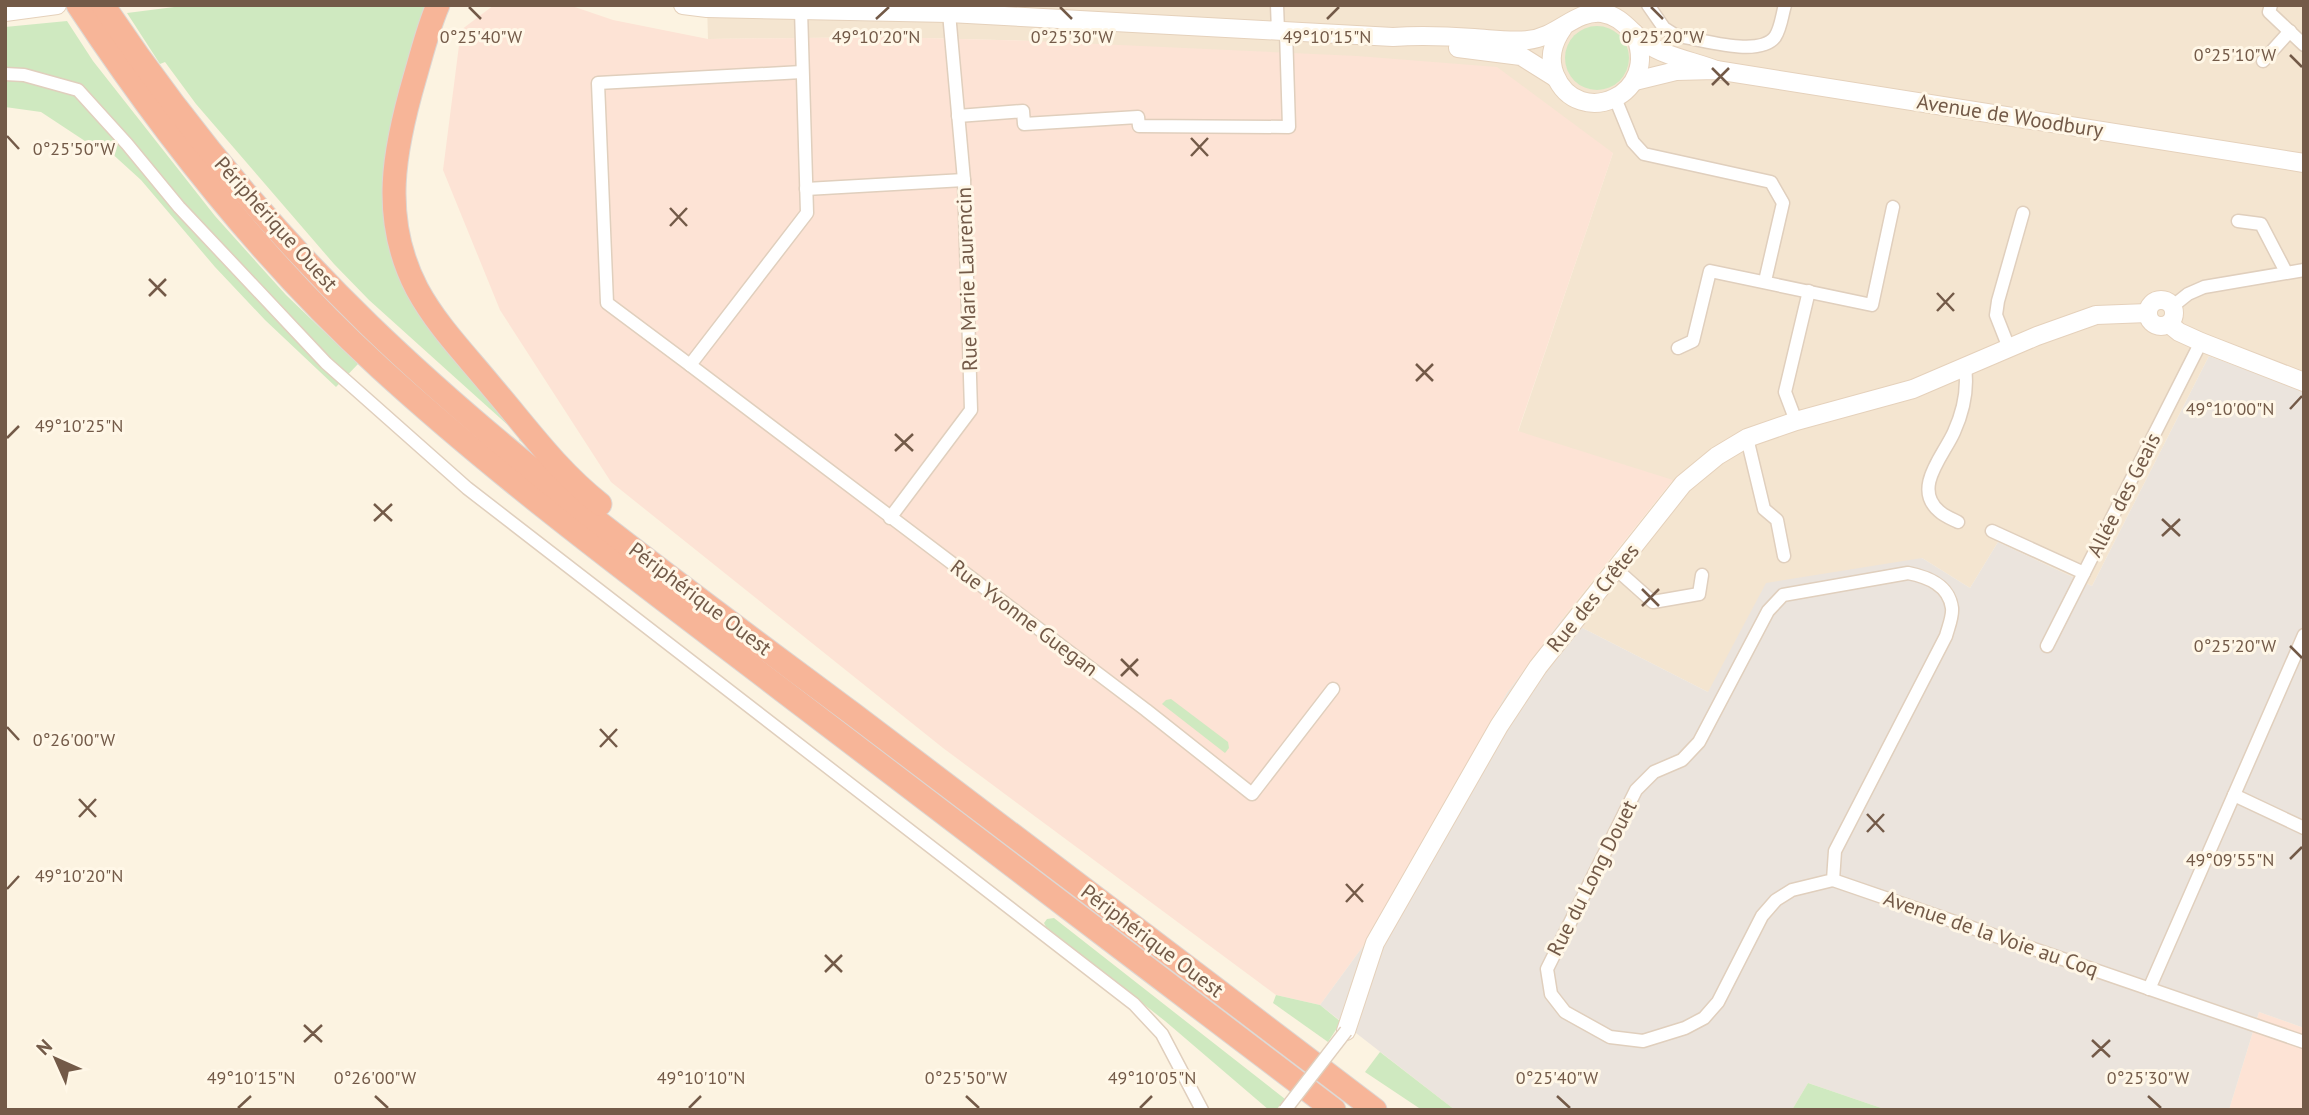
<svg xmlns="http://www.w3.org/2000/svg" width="2309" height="1115" viewBox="0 0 2309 1115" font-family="'PT Sans',sans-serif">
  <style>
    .residential { fill: #f4e5d0 }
    .commercial { fill: #fde3d5 }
    .industrial { fill: #ebe4dd }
    .green { fill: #cfe9c0 }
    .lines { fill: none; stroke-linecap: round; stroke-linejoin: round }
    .street-casing { stroke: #e0cfbd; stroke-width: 15 }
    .secondary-casing { stroke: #e5d1bb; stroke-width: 20 }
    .highway-casing { stroke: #ddd7d3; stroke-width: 25 }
    .street { stroke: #fff; stroke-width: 12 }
    .secondary { stroke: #fff; stroke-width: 18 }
    .highway { stroke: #f7b598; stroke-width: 23 }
    .street-bridge-casing { stroke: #e0cfbd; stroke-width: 15; stroke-linecap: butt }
    .street-bridge { stroke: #fff; stroke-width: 12 }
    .ticks { fill: none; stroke: #735a48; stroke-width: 2.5 }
    .labels { text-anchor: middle; stroke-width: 6; stroke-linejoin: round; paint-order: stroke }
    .street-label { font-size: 21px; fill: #735a48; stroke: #fff7e7 }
    .ticks-label { font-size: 18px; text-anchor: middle; fill: #735a48; stroke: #fff7e7; stroke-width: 6; stroke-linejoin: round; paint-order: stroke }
  </style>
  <rect width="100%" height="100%" fill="#fcf3e1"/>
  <!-- residential -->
  <polygon class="residential" points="707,5 2304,5 2304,391 2209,356 2092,586 1998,542 1970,588 1922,558 1708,692 1563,618 1673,481 1518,432 1613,153 1032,41 886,37 708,39"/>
  <!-- commercial -->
  <g class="commercial">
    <polygon points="494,5 569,5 613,20 708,39 886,37 1032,41 1357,56 1497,67 1613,153 1518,431 1673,480 1563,618 1507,693 1372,934 1320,1005 1276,995 943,748 611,482 500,310 443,170 461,30"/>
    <polygon points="2259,1012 2304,1028 2304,1110 2229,1110"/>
  </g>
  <!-- industrial -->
  <polygon class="industrial" points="2209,356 2304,391 2304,1028 2259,1012 2229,1110 1887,1110 1808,1083 1792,1110 1455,1110 1320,1005 1372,934 1507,693 1563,618 1708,692 1766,583 1922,558 1970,588 1998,542 2092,586"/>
  <!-- green -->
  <g class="green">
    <polygon points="190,5 432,5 392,244 541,459 519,440 521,437 369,300 334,264 196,104 165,62 160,64 127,13"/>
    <polygon points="67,21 93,61 215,216 286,295 358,364 336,387 265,320 215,267 141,180 108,150 91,145 41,112 5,107 5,27"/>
    <circle cx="1597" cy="58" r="32"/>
    <polygon points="1171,699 1228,742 1229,748 1225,753 1162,704 1166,700"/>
    <polygon points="1054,918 1285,1099 1276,1110 1269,1110 1165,1021 1046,927 1044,923 1047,919"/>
    <polygon points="1276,995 1320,1005 1341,1022 1328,1042 1273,1003"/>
    <polygon points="1380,1052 1455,1110 1422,1110 1365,1072"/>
    <polygon points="1808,1083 1887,1110 1792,1110"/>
  </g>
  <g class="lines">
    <!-- street casing -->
    <g class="street-casing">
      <g id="street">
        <polyline points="1277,5 1278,31"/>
        <path d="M1648,5L1664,28L1675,35C1699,39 1759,58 1775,37C1781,28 1782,15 1785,5"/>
        <polyline points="2271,5 2269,12 2304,45"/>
        <polyline points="801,10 807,213 690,365 1146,710 1252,794 1333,689"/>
        <polyline points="2263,61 2290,31"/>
        <polyline points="5,74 24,75 78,90 127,144 179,207 326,363 467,488 1134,1004 1162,1034 1202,1110"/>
        <polyline points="1615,98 1633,142 1644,154 1771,182 1783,203 1765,281"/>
        <polyline points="958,116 1023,111 1024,124 1138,117 1139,126 1289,127 1286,31"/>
        <polyline points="806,189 964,180"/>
        <polyline points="2238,221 2261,224 2286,272"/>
        <polyline points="2173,306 2188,294 2204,287 2304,270"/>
        <polyline points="1678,348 1693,341 1710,271 1872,305 1893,207"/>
        <polyline points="2009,348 1996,315 1998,301 2023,213"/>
        <polyline points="690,365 607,303 598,83 802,72"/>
        <polyline points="1796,421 1785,392 1809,291"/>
        <polyline points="1747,438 1764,509 1777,520 1784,556"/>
        <polyline points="890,518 971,410 964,180 949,13"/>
        <path d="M1958,522C1952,519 1944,516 1939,511C1912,488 1944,455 1954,432C1963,412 1968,389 1965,368"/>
        <polyline points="1992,531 2084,573"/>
        <polyline points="1616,569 1653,602 1699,594 1702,575"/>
        <path d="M1908,573C1928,577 1949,585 1952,608C1953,617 1948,628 1946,636L1835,851L1833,880L1792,890L1776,900L1762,916L1718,1002L1704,1018L1685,1028L1643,1041L1610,1037L1565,1012L1551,994L1547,969L1636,790L1654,772L1682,760L1699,742L1768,611L1783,595Z"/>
        <polyline points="2047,646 2201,342"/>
        <polyline points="2234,795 2304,828"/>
        <polyline points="1833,880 2304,1042"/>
        <polyline points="2149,989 2304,635"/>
      </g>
    </g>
    <!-- secondary casing -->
    <g class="secondary-casing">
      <g id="secondary">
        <path d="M683,5L707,8L949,13L1393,37C1420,35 1446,36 1474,38C1491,39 1510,42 1528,40C1558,37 1575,10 1602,13C1622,16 1630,32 1646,43C1666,57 1693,61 1716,70"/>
        <polyline points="5,12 57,5"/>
        <path d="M1563,28C1553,42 1548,58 1555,75C1578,131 1663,95 1634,33"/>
        <polyline points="1458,48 1521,56 1556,78"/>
        <polyline points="1635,81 1676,71 1716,70 2304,163"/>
        <circle cx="2161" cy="313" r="13"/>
        <polyline points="2169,324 2179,332 2201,342 2304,382"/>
        <polyline points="1346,1031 1375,943 1499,726 1538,667 1683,484 1717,456 1747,438 1796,421 1913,389 2037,336 2096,315 2148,313"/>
      </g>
    </g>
    <!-- highway casing -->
    <g class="highway-casing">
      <g id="highway">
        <path d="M78,5C164,135 264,262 380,368C507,484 646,586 782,690C966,831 1150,970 1334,1110"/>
        <path d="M103,5C180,120 269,228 369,325C518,469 687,590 853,714C1027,845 1201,978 1375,1110"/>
        <path d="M438,5C428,28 422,53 415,77C394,149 380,218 417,289C437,326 466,355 492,387C528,429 556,469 600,504"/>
      </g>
    </g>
    <!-- street -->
    <use href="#street" class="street"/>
    <!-- secondary -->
    <use href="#secondary" class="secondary"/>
    <!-- highway -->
    <use href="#highway" class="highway"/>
    <!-- street-bridge casing -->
    <g class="street-bridge-casing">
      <polyline id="street-bridge" points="1285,1110 1346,1031"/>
    </g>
    <!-- street-bridge -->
    <use href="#street-bridge" class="street-bridge"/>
  </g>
  <!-- ticks -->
  <path class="ticks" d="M469,7L481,19M1060,7L1072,19M1651,7L1663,19M876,19L889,7M1327,19L1339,7M2290,55L2302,67M1712,68L1729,85M1712,85L1729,68M7,136L19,149M1191,138L1208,156M1191,156L1208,138M670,208L687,226M670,226L687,208M149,279L166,296M1937,293L1954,311M149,296L166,279M1937,311L1954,293M1416,364L1433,381M1416,381L1433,364M2290,409L2302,396M895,434L913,451M7,438L19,426M895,451L913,434M374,504L392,521M2162,519L2180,536M374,521L392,504M2162,536L2180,519M1642,589L1659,606M1642,606L1659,589M2290,646L2302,658M1121,659L1138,676M1121,676L1138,659M7,727L19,740M600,729L617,747M600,747L617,729M79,799L96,817M1867,814L1884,832M79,817L96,799M1867,832L1884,814M2290,859L2302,847M1346,884L1363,902M7,889L19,876M1346,902L1363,884M825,955L842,972M825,972L842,955M304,1025L322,1042M2092,1040L2110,1057M304,1042L322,1025M2092,1057L2110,1040M375,1096L388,1108M966,1096L979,1108M1557,1096L1570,1108M2148,1096L2161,1108M238,1108L251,1096M689,1108L701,1096M1140,1108L1152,1096"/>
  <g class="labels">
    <!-- street labels -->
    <g class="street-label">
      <text transform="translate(2010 116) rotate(9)" y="7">Avenue de Woodbury</text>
      <text transform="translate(276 224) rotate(48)" y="7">Périphérique Ouest</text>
      <text transform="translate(967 279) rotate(-92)" y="7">Rue Marie Laurencin</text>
      <text transform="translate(2124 495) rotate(-63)" y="7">Allée des Geais</text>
      <text transform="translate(1593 598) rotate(-51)" y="7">Rue des Crêtes</text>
      <text transform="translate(700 599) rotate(37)" y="7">Périphérique Ouest</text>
      <text transform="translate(1024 618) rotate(37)" y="7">Rue Yvonne Guegan</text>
      <text transform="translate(1592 878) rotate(-63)" y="7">Rue du Long Douet</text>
      <text transform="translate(1991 934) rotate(19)" y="7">Avenue de la Voie au Coq</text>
      <text transform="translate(1152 941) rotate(37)" y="7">Périphérique Ouest</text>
    </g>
  </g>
  <g class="ticks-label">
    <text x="481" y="43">0°25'40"W</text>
    <text x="876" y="43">49°10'20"N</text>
    <text x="1072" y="43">0°25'30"W</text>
    <text x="1663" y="43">0°25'20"W</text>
    <text x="1327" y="43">49°10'15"N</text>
    <text x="2235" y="61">0°25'10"W</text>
    <text x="74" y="155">0°25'50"W</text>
    <text x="2230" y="415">49°10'00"N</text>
    <text x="79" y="432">49°10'25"N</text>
    <text x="2235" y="652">0°25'20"W</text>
    <text x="74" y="746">0°26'00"W</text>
    <text x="2230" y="866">49°09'55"N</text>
    <text x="79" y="882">49°10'20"N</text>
    <text x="251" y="1084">49°10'15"N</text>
    <text x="701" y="1084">49°10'10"N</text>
    <text x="1152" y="1084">49°10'05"N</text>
    <text x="375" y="1084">0°26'00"W</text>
    <text x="966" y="1084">0°25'50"W</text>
    <text x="1557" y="1084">0°25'40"W</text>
    <text x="2148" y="1084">0°25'30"W</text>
  </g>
  <!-- border -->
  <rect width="2309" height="1115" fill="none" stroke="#735a48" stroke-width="14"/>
  <!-- north arrow -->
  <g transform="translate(56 1059) rotate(315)" stroke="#fff7e7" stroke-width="5" paint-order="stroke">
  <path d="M0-5L12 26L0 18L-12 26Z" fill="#735a48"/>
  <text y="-10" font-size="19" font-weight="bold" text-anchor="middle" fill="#735a48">N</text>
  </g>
</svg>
